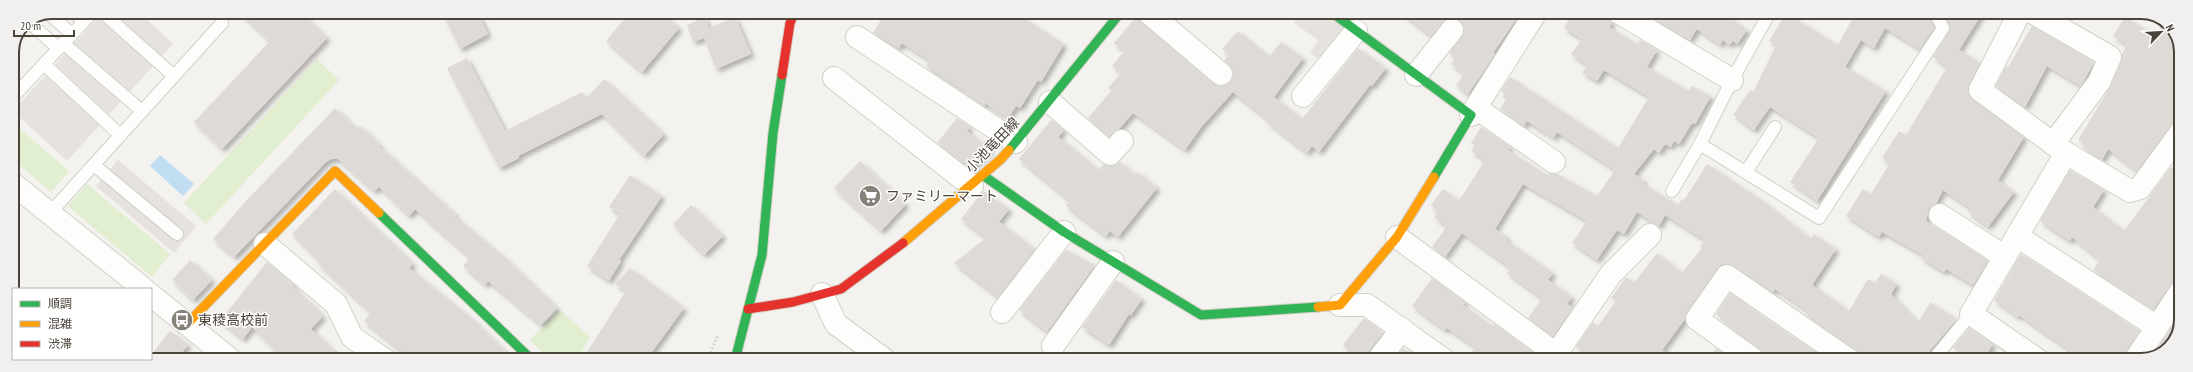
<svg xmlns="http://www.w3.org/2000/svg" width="2193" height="372" viewBox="0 0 2193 372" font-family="'PT Sans Narrow','Noto Sans JP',sans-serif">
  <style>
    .green { fill: #e1eecf }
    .parking { fill: #e6e3df }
    .water { fill: #c0ddf1 }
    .building { fill: #dedbd6; filter: url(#shadow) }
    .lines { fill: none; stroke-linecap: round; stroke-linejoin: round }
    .lane-casing { stroke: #d2d0cb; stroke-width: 14 }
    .street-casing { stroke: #d2d0cb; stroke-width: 24 }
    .fast-casing { stroke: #d3cfc5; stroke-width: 11 }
    .slow-casing { stroke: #d3cfc5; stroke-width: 11 }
    .jam-casing { stroke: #d3cfc5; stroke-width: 11 }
    .path { stroke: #d3d2cc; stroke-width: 2.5; stroke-dasharray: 2 2; stroke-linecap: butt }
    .lane { stroke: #fdfdfc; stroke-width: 12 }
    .street { stroke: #fdfdfc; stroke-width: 22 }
    .fast { stroke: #30b455; stroke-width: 9 }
    .slow { stroke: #ff9f0a; stroke-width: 9 }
    .jam { stroke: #e5322d; stroke-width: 9 }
    .labels { text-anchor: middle; stroke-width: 3; stroke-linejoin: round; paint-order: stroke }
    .street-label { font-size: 14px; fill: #4b4439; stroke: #fff }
    .poi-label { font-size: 14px; fill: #4b4439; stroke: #fff; text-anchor: start }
    .rim { fill: none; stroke: #4b4439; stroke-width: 2 }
  </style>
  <defs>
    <filter id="shadow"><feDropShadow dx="3.5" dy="3.5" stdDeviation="2" flood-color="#0004"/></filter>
  </defs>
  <rect width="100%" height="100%" fill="#f4f2ee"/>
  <!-- green -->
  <g class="green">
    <polygon points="317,59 339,80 206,224 184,203"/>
    <polygon points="12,122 69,171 51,192 12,158"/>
    <polygon points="87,184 170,254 152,277 68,206"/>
    <polygon points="559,309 590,337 577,360 544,360 547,357 530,340"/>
  </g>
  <!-- parking -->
  <g class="parking">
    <polygon points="103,12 139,12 173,44 67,161 13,111"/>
    <polygon points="1302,12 1323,12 1348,30 1324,63 1310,53 1318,40 1294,23"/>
    <polygon points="118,160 196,226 174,253 96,186"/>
  </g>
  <!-- water -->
  <polygon class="water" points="160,155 194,184 183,196 150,166"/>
  <!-- building -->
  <g class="building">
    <polygon points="239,12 300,12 327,38 222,149 194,122 270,41"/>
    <polygon points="442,12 477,12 488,34 460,49"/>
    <polygon points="630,12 660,12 679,28 642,72 606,41"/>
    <polygon points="886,12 1014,12 1064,44 1041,82 1038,80 1020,108 1016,106 1008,118 985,103 984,106 965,93 966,91 926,66 929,60 902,43 899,48 873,33"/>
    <polygon points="1400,12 1521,12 1493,53 1495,54 1468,94 1456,85 1464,74 1451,64 1455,58 1449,53 1464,32 1464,26 1460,21 1453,18 1447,19 1431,36"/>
    <polygon points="1574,12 1606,12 1607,18 1612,23 1609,27 1637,44 1640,40 1657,50 1647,67 1689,91 1692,86 1711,96 1695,124 1692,123 1679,144 1674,141 1671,147 1665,144 1659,153 1654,149 1634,174 1644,181 1643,184 1678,205 1682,199 1684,200 1707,164 1760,199 1811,239 1814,234 1836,249 1812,285 1849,311 1868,279 1875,283 1881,274 1897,284 1891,294 1918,323 1930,302 1957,319 1931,349 1924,360 1861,360 1856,350 1807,316 1809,312 1775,289 1773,292 1734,266 1728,264 1721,265 1717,269 1687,312 1685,319 1662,350 1675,360 1621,360 1610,352 1604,360 1594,360 1576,347 1593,322 1598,326 1616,301 1611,298 1626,277 1634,283 1657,253 1682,273 1702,248 1700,247 1705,240 1665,215 1659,226 1637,212 1624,234 1617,230 1597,260 1572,243 1587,221 1523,184 1495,229 1507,237 1506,240 1553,273 1548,280 1572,297 1567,304 1573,308 1553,336 1528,318 1542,298 1507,273 1511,268 1462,233 1445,257 1432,247 1447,226 1434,217 1438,211 1431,205 1443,189 1459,201 1485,160 1471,151 1475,146 1471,143 1481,127 1510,147 1508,150 1548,176 1549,173 1557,174 1597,196 1615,170 1557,132 1554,138 1527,121 1524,126 1500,109 1506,100 1503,98 1505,94 1501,91 1510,77 1618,148 1649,97 1604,70 1597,81 1582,73 1587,65 1571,54 1582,39 1564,28"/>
    <polygon points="1656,12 1722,12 1747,30 1737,44 1733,41 1729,45 1723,40 1720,45 1697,29 1690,40 1653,18"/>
    <polygon points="1856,12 1929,12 1934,28 1920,49 1885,28 1874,48 1861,40 1845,67 1886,91 1817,201 1790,182 1819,138 1770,107 1754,130 1733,115 1750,90 1753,92 1776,45 1769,41 1786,13 1838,45"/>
    <polygon points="1944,12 1983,12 1959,50 1980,63 1969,85 1969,95 2024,137 1998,180 2014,192 1988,227 1968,212 1970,208 1943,190 1936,204 1929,209 1926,221 1988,261 1973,285 1946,269 1944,272 1921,258 1923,255 1882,232 1879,237 1846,216 1863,189 1871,194 1890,163 1882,158 1899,131 1906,135 1947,67 1933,57 1950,29"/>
    <polygon points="705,17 709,28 735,17 751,54 716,69 704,38 693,42 687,25"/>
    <polygon points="1136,17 1207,79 1219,86 1230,82 1233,77 1233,69 1224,60 1229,55 1222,49 1238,31 1269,57 1281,42 1303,58 1274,97 1302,119 1358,48 1386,68 1372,86 1370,85 1319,152 1312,146 1307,153 1268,123 1269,121 1233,92 1202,126 1185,150 1133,113 1119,129 1109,137 1088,118 1112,90 1108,88 1121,73 1112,66 1124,51 1114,43"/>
    <polygon points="2125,17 2156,36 2163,21 2169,24 2181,47 2181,120 2171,125 2137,171 2108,149 2102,160 2083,148 2086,144 2078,140 2110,87 2121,62 2122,54 2127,45 2113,36"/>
    <polygon points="2032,26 2094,62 2081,86 2047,66 2025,107 1996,86 2006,66 2008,67"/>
    <polygon points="467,58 505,131 582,92 586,99 604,79 664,134 644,156 602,114 518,156 519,158 499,168 447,68"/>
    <polygon points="335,108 357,129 360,126 380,145 379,146 456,215 454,216 506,259 557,308 541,325 488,281 485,285 463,266 470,258 415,209 409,216 379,187 374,191 338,159 332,159 326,162 234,257 213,239 246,201"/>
    <polygon points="957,118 970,127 967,131 991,150 970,169 937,143"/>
    <polygon points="1051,120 1064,130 1058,137 1099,170 1103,164 1113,166 1120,162 1135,175 1138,172 1157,188 1118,237 1110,231 1106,236 1066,206 1070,201 1019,159"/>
    <polygon points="860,161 906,204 881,231 834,188"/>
    <polygon points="2171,167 2181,176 2181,199 2172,210 2181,217 2181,279 2171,284 2153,310 2093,270 2100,260 2072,237 2070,241 2040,221 2070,170 2104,190 2093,207 2124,231"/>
    <polygon points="630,175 662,196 619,260 621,261 609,281 587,266 620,214 609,207"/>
    <polygon points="335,189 413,264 409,268 473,320 514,360 412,360 364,321 371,313 317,262 319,260 292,234"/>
    <polygon points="983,191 1009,209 999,222 1035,249 998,297 954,263 986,238 961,219"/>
    <polygon points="691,205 723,236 704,255 673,224"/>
    <polygon points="1066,250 1095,265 1047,332 1019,310"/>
    <polygon points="2021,254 2140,331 2122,360 2071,360 2075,354 2019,315 2018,317 1994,300"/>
    <polygon points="190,260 212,280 193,300 172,280"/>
    <polygon points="267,262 293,284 292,286 323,316 311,329 334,351 325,360 286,360 252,327 243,339 220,321"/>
    <polygon points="630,268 684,308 646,360 582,360 626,291 615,284"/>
    <polygon points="1432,278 1465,302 1463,305 1492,326 1494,324 1540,358 1539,360 1467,360 1475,347 1447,328 1445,330 1412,306"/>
    <polygon points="1116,280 1142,299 1131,315 1129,314 1109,345 1082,327"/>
    <polygon points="1730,293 1759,314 1827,360 1766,360 1761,350 1730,327 1732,325 1716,314"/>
    <polygon points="1364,318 1383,333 1368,352 1366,360 1361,360 1343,345"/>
    <polygon points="2175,323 2180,326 2167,349 2160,344"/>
    <polygon points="1969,328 1993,344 1983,360 1971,360 1953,348"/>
    <polygon points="170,331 188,345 176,360 147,360 151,359 151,355"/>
    <polygon points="1403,348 1420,360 1394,360"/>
    <polygon points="1716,348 1732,360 1708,360"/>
  </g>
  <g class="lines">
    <!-- lane casing -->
    <g class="lane-casing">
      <g id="lane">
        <polyline points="73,12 84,21"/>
        <polyline points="102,12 174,76"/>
        <polyline points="1770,12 1732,80 1700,144 1819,218 1943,28 1936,14 1937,12"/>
        <polyline points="49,14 72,34"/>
        <polyline points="29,22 58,48"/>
        <polyline points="63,43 142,111"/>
        <polyline points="44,64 120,135"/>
        <polyline points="12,98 93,12"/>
        <polyline points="94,165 177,234"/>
        <polyline points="1746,172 1775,127"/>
        <polyline points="1672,191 1700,144"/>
        <polyline points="50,213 222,23"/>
        <polyline points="1933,360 1971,314"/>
      </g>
    </g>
    <!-- street casing -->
    <g class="street-casing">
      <g id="street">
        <polyline points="1148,12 1221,74"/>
        <polyline points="1618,12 1732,80"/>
        <polyline points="2020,12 1980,90 2066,153 1971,314 2038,360"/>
        <polyline points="2032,12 2110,57 2099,82 2053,144"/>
        <polyline points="857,37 1016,142"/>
        <polyline points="1416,75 1452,30"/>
        <polyline points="834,78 972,186"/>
        <polyline points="1303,96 1356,31"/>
        <polyline points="1050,102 1110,154 1122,141"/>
        <polyline points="1476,108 1554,162"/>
        <polyline points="1471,115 1536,12"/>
        <polyline points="2066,153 2130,191 2140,188 2181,132"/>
        <polyline points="12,183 144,289"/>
        <polyline points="1940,215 2005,257"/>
        <polyline points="2017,236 2157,327"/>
        <polyline points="1397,237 1556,354"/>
        <polyline points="265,244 336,304 352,337 385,360"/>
        <polyline points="822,294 836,324 885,360"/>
        <polyline points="151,295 231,360"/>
        <polyline points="1340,305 1367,305 1444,360"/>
        <polyline points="1002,312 1064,232"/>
        <polyline points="1053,346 1113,262"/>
        <polyline points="1378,360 1402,329"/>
        <polyline points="1552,360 1611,274 1650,235"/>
        <polyline points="1754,360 1697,319 1727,276 1849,360"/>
        <polyline points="2135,360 2181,291"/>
      </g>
    </g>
    <!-- fast casing -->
    <g class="fast-casing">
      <g id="fast">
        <polyline points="1331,12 1471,115 1434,177"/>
        <polyline points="1009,150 1121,12"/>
        <polyline points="984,176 1064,232 1201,315 1318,307"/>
        <polyline points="379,213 532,360"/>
        <polyline points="735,360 762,255 773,133 782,75"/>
      </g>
    </g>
    <!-- slow casing -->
    <g class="slow-casing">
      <g id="slow">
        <polyline points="903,243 1001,159 1009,150"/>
        <polyline points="1318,307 1340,305 1397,237 1434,177"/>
        <polyline points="187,324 335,171 379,213"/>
      </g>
    </g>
    <!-- jam casing -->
    <g class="jam-casing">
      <g id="jam">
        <polyline points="782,75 790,23 795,12"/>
        <polyline points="748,309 793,302 841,289 903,243"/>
      </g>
    </g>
    <!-- path -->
    <polyline class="path" points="707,360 718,335"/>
    <!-- lane -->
    <use href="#lane" class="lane"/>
    <!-- street -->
    <use href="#street" class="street"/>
    <!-- fast -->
    <use href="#fast" class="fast"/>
    <!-- slow -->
    <use href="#slow" class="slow"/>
    <!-- jam -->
    <use href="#jam" class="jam"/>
  </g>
  <!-- icons -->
  <defs>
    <g id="supermarket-disc" transform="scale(1.15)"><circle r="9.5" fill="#868178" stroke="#fff"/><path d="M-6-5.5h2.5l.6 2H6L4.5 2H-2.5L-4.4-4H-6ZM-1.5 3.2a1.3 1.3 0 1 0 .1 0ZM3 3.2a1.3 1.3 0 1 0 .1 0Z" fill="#fff"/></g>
    <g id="bus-disc" transform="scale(1.15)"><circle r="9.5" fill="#868178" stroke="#fff"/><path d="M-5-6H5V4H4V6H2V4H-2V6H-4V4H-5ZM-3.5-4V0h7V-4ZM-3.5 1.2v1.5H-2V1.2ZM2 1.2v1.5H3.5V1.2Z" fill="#fff"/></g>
  </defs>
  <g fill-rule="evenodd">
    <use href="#supermarket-disc" x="870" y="196"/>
    <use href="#bus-disc" x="182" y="320"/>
  </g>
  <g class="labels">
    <!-- street labels -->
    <g class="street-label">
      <text transform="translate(992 145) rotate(-46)" y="5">小池竜田線</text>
    </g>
    <!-- poi labels -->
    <g class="poi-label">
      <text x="886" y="201">ファミリーマート</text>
      <text x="198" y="325">東稜高校前</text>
    </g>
  </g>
  <!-- crop -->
  <path d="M0 0H2193V372H0ZM52 19H2141A33 33 0 0 1 2174 52V320A33 33 0 0 1 2141 353H52A33 33 0 0 1 19 320V52A33 33 0 0 1 52 19Z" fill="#f1f0ef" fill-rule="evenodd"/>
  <path class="rim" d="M52 19H2141A33 33 0 0 1 2174 52V320A33 33 0 0 1 2141 353H52A33 33 0 0 1 19 320V52A33 33 0 0 1 52 19Z"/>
  <!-- legend -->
  <rect x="12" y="288" width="140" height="72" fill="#ffffff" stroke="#b7b4b0"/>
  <rect x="20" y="301" width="20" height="6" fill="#30b455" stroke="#b7b4b0"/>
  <text x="48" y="308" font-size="12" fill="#4b4439">順調</text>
  <rect x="20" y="321" width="20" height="6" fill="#ff9f0a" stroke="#b7b4b0"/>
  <text x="48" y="328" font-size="12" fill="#4b4439">混雑</text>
  <rect x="20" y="341" width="20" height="6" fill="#e5322d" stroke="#b7b4b0"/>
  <text x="48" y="348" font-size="12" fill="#4b4439">渋滞</text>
  <!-- north arrow -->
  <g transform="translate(2161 32) rotate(65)" stroke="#ffffff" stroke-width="3" paint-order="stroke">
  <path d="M0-3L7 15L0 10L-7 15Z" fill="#4b4439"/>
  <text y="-6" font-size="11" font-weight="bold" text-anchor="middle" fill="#4b4439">N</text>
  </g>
  <!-- scale -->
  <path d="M14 30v6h60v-6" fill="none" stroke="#4b4439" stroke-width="2"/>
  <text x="20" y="30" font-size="12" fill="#4b4439" stroke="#ffffff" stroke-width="3" paint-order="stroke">20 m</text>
</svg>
